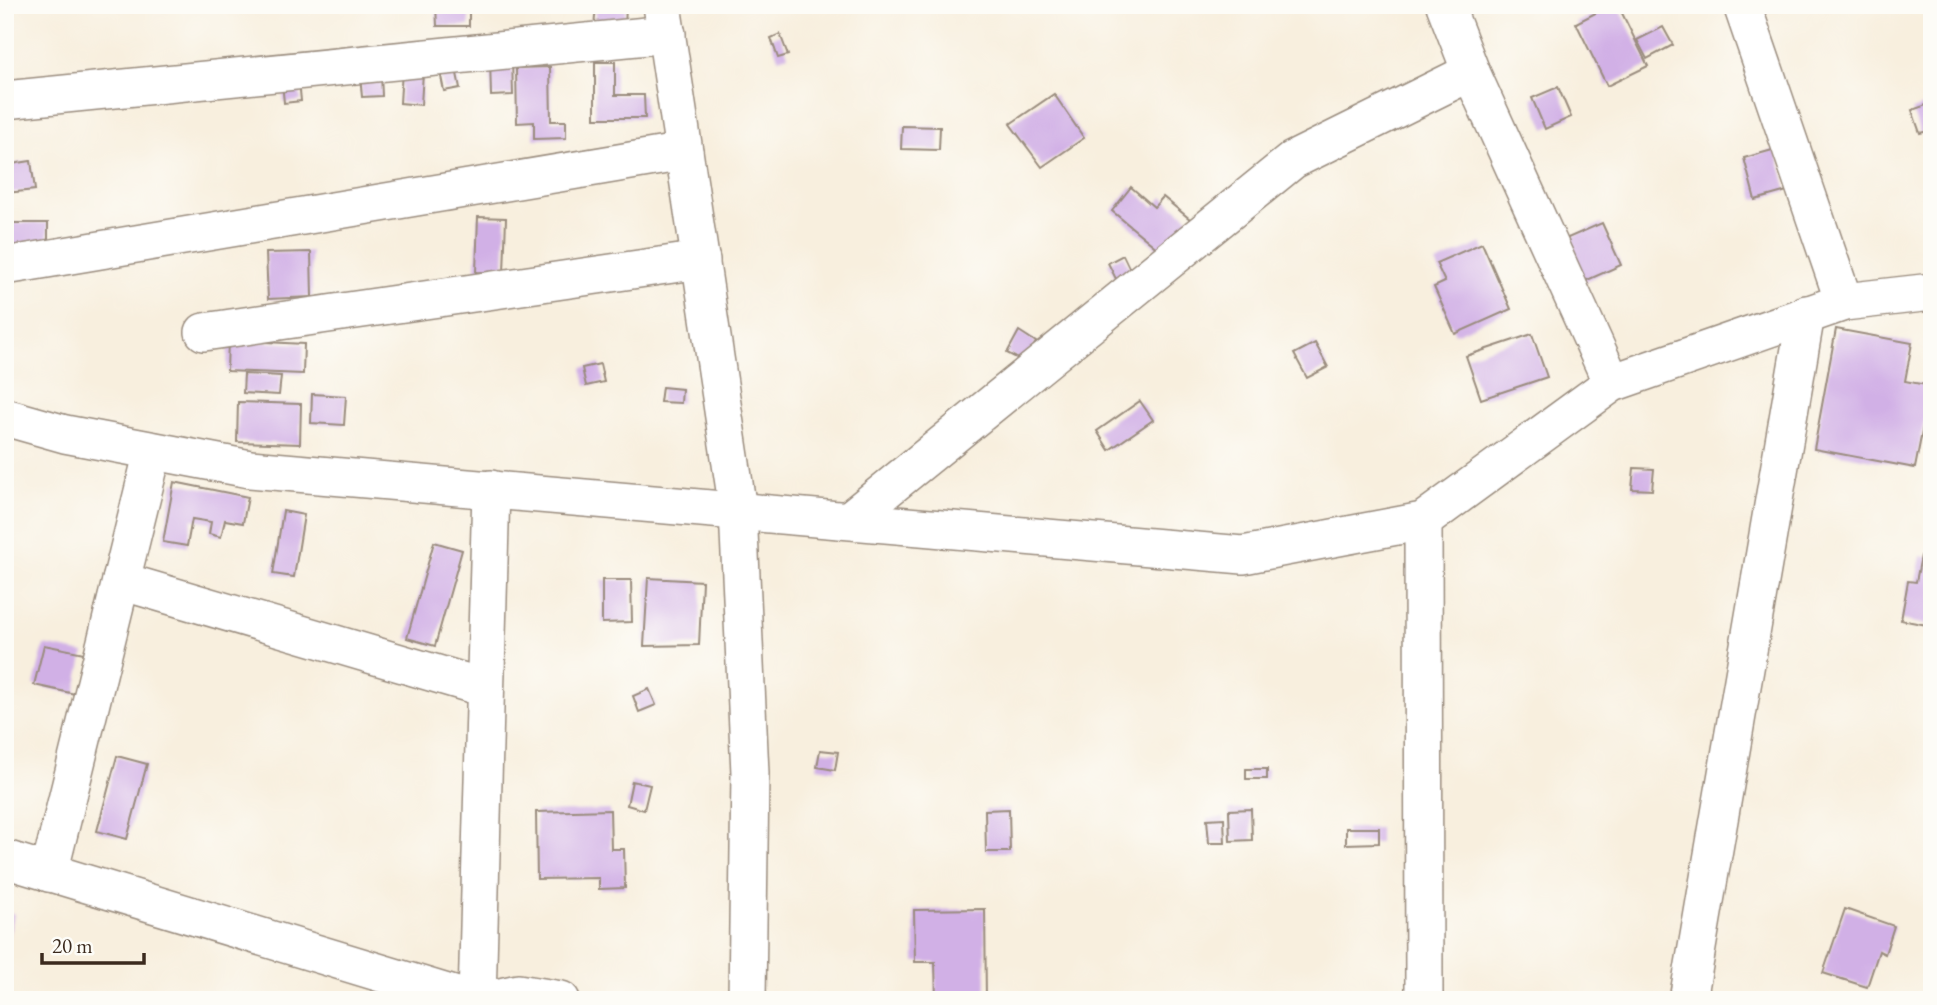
<svg xmlns="http://www.w3.org/2000/svg" width="1937" height="1005" viewBox="0 0 1937 1005" font-family="'EB Garamond',serif">
  <style>
    .building { fill: #d1b0e6 }
    .lines { fill: none; stroke-linecap: round; stroke-linejoin: round }
    .street-casing { stroke: #9a8c7e; stroke-width: 40 }
    .street { stroke: #fff; stroke-width: 37 }
  </style>
  <rect width="100%" height="100%" fill="#fdfcf7"/>
  <filter id="ink" filterUnits="userSpaceOnUse"><feTurbulence type="fractalNoise" baseFrequency=".0143" numOctaves="2"/><feDisplacementMap in="SourceGraphic" scale="14" xChannelSelector="R" yChannelSelector="G"/><feConvolveMatrix kernelMatrix="1 2 1 2 8 2 1 2 1" color-interpolation-filters="sRGB"/></filter>
  <filter id="wash" filterUnits="userSpaceOnUse"><feTurbulence type="fractalNoise" baseFrequency=".00686" numOctaves="4" result="noise"/><feDisplacementMap in="SourceGraphic" scale="28" xChannelSelector="R" yChannelSelector="G"/><feGaussianBlur stdDeviation="1.57" result="paint"/><feColorMatrix in="noise" values="0 0 0 0 0 0 0 0 0 0 0 0 0 0 0 0 0 1.4 0 .05"/><feComposite in="paint" operator="in"/></filter>
  <g filter="url(#wash)">
    <rect width="100%" height="100%" fill="#f8efde"/>
    <g id="blocks">
      <!-- building -->
      <g class="building">
        <polygon points="436,5 469,5 469,26 437,26"/>
        <polygon points="596,5 626,5 625,29 594,28"/>
        <polygon points="1611,5 1618,5 1648,66 1607,86 1576,23"/>
        <polygon points="1663,27 1673,45 1647,59 1637,40"/>
        <polygon points="780,34 788,55 778,58 771,38"/>
        <polygon points="512,57 513,95 491,96 490,58"/>
        <polygon points="454,59 460,88 444,91 438,62"/>
        <polygon points="595,62 615,62 615,95 644,95 645,118 595,118"/>
        <polygon points="550,67 551,121 566,121 566,138 534,139 534,122 517,123 516,68"/>
        <polygon points="402,70 423,72 421,105 400,103"/>
        <polygon points="381,74 382,96 362,97 360,75"/>
        <polygon points="299,80 301,101 284,103 282,81"/>
        <polygon points="1558,87 1571,117 1545,129 1532,98"/>
        <polygon points="1054,94 1084,138 1042,167 1010,124"/>
        <polygon points="1932,103 1932,130 1920,133 1912,110"/>
        <polygon points="902,126 940,127 939,150 901,149"/>
        <polygon points="1776,149 1787,191 1755,200 1744,158"/>
        <polygon points="31,161 35,190 6,193 5,165"/>
        <polygon points="1131,187 1154,207 1163,197 1191,220 1164,254 1112,211"/>
        <polygon points="478,217 506,218 504,273 476,272"/>
        <polygon points="9,223 48,223 48,247 10,247"/>
        <polygon points="1602,223 1621,265 1574,286 1554,244"/>
        <polygon points="1482,243 1511,309 1455,334 1434,287 1445,282 1436,263"/>
        <polygon points="311,252 312,297 268,299 266,253"/>
        <polygon points="1123,255 1134,278 1119,285 1108,263"/>
        <polygon points="1836,329 1912,343 1905,381 1931,386 1915,468 1814,449"/>
        <polygon points="1019,331 1036,342 1024,362 1007,353"/>
        <polygon points="1532,334 1547,377 1481,399 1466,356"/>
        <polygon points="228,340 304,344 303,374 227,371"/>
        <polygon points="1315,343 1328,367 1307,378 1294,354"/>
        <polygon points="600,364 604,382 586,386 582,368"/>
        <polygon points="244,374 281,376 279,395 243,393"/>
        <polygon points="662,387 682,389 681,403 660,402"/>
        <polygon points="312,394 346,396 344,425 311,423"/>
        <polygon points="1140,401 1153,420 1109,450 1097,431"/>
        <polygon points="238,402 301,404 300,444 237,442"/>
        <polygon points="1634,468 1654,469 1652,490 1632,489"/>
        <polygon points="174,482 248,497 243,523 225,520 221,537 209,534 211,522 192,519 187,546 163,542"/>
        <polygon points="283,511 304,515 294,577 273,574"/>
        <polygon points="434,542 462,550 435,646 407,638"/>
        <polygon points="1921,556 1932,558 1932,626 1901,620 1908,581 1916,582"/>
        <polygon points="648,578 702,581 699,645 644,646"/>
        <polygon points="602,580 631,580 632,622 602,623"/>
        <polygon points="44,645 84,653 75,694 34,685"/>
        <polygon points="649,689 656,705 639,712 633,696"/>
        <polygon points="820,750 838,752 835,770 817,767"/>
        <polygon points="117,756 147,764 127,839 97,831"/>
        <rect x="1246" y="769" width="21" height="10"/>
        <polygon points="632,781 650,785 644,810 627,805"/>
        <polygon points="1009,809 1010,852 986,852 985,810"/>
        <polygon points="1251,809 1252,840 1230,841 1229,810"/>
        <polygon points="610,810 611,849 624,849 625,888 599,889 599,878 537,879 536,812"/>
        <polygon points="1224,818 1225,843 1209,843 1207,819"/>
        <polygon points="1346,828 1379,828 1379,843 1346,844"/>
        <polygon points="985,909 986,1000 936,1000 935,962 915,962 914,910"/>
        <polygon points="1845,909 1894,926 1885,954 1879,951 1867,987 1823,973"/>
        <polygon points="5,912 14,914 6,948 5,948"/>
      </g>
    </g>
  </g>
  <g filter="url(#ink)">
    <use href="#blocks" fill-opacity="0" stroke="#9a8c7e" stroke-width="2"/>
    <g class="lines">
      <!-- street casing -->
      <g class="street-casing">
        <g id="street">
          <polyline points="662,5 738,510 750,773 747,1000"/>
          <polyline points="1445,5 1471,72 1612,383"/>
          <polyline points="1742,5 1844,302"/>
          <polyline points="5,100 667,34"/>
          <polyline points="5,266 684,152"/>
          <polyline points="204,332 701,260"/>
          <polyline points="5,417 65,434 250,469 1243,555 1423,521 1612,383 1844,302 1932,292"/>
          <polyline points="849,520 1293,160 1471,72"/>
          <polyline points="1423,521 1424,1000"/>
          <polyline points="121,581 485,688"/>
          <polyline points="5,859 470,1000"/>
          <polyline points="49,873 153,451"/>
          <polyline points="477,1000 491,489"/>
          <polyline points="487,1000 518,993 561,1000"/>
          <polyline points="1688,1000 1806,314"/>
        </g>
      </g>
      <!-- street -->
      <use href="#street" class="street"/>
    </g>
  </g>
  <!-- margin -->
  <rect width="1937" height="1005" fill="none" stroke="#fdfcf7" stroke-width="28"/>
  <!-- scale -->
  <path d="M42 953v10h102v-10" fill="none" stroke="#3b2a1e" stroke-width="3.5"/>
  <text x="52" y="953" font-size="21" fill="#3b2a1e" stroke="#fdfcf7" stroke-width="5" paint-order="stroke">20 m</text>
</svg>
